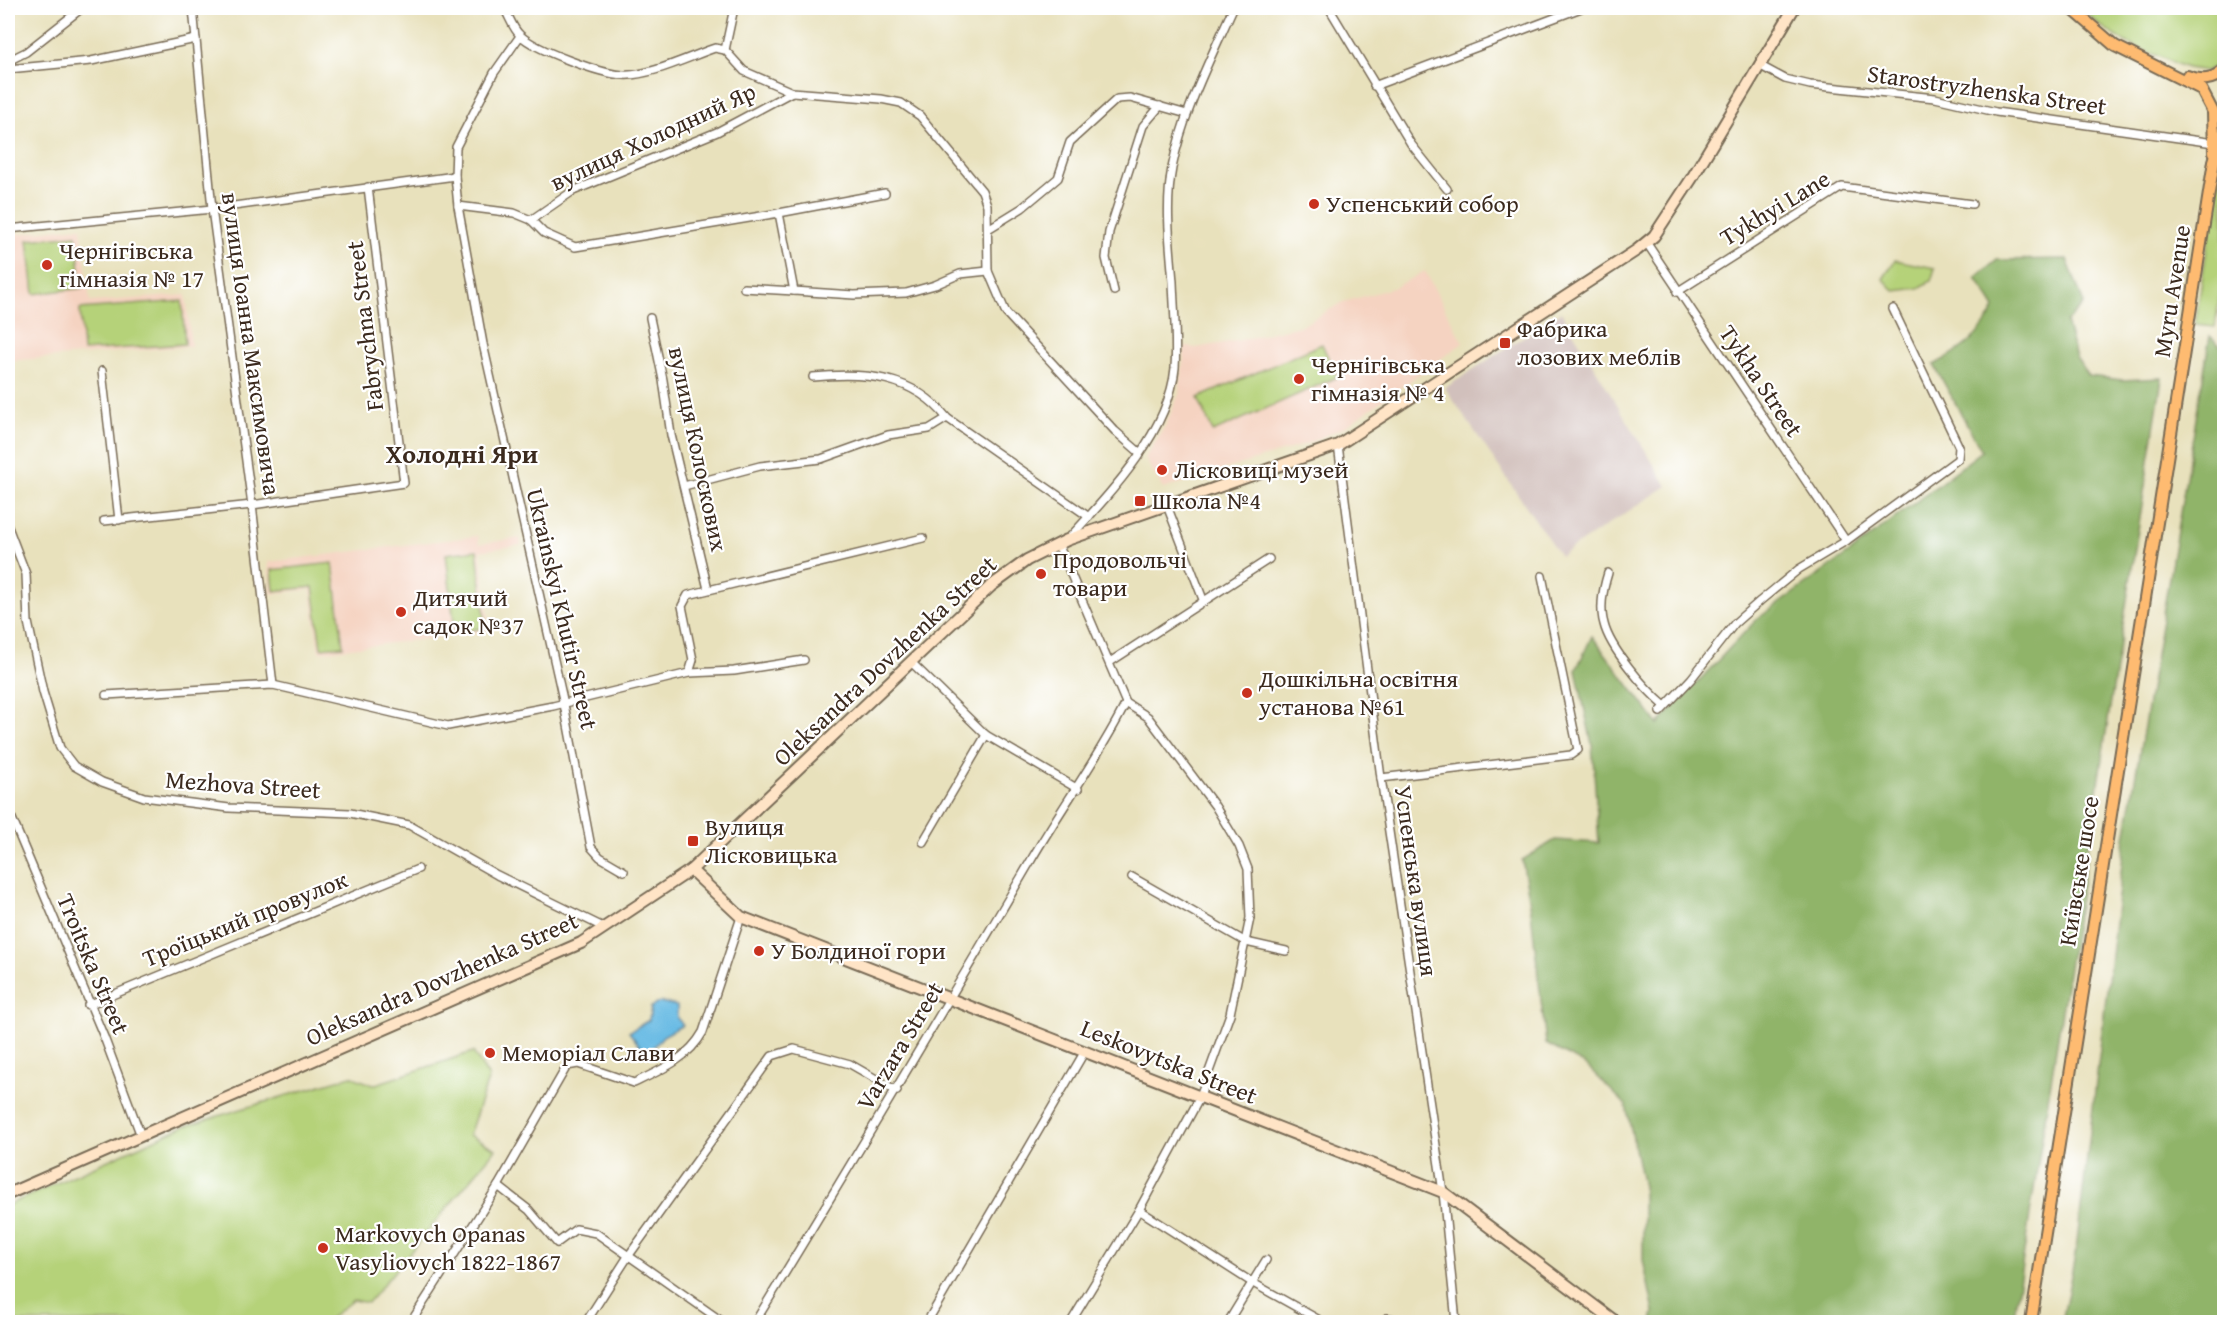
<svg xmlns="http://www.w3.org/2000/svg" width="2232" height="1330" viewBox="0 0 2232 1330" font-family="'Gentium Book Plus',serif">
  <style>
    .built { fill: #f5d3c1 }
    .industrial { fill: #d1c0bc }
    .green { fill: #b5d279; stroke: #787e4c; stroke-width: 1.5 }
    .forest { fill: #90b469; stroke: #666f44; stroke-width: 1.5 }
    .water { fill: #69bbe4; stroke: #527281; stroke-width: 1.5 }
    .lines { fill: none; stroke-linecap: round; stroke-linejoin: round }
    .minor-casing { stroke: #786a55; stroke-width: 10 }
    .secondary-casing { stroke: #786a55; stroke-width: 14 }
    .primary-casing { stroke: #786a55; stroke-width: 14 }
    .minor { stroke: #fff; stroke-width: 7 }
    .secondary { stroke: #ffe4c6; stroke-width: 10 }
    .primary { stroke: #febb71; stroke-width: 10 }
    .poi-dot { fill: #c8321e; stroke: #fff; stroke-width: 2 }
    .labels { text-anchor: middle; stroke-width: 4.5; stroke-linejoin: round; paint-order: stroke }
    .street-label { font-size: 24px; fill: #3b2a1e; stroke: #fff }
    .poi-label { font-size: 24px; fill: #3b2a1e; stroke: #fff; text-anchor: start }
    .neighbourhood-label { font-size: 26px; font-weight: bold; fill: #3b2a1e; stroke: #fff }
  </style>
  <rect width="100%" height="100%" fill="#fff"/>
  <filter id="ink" filterUnits="userSpaceOnUse"><feTurbulence type="fractalNoise" baseFrequency=".0167" numOctaves="2"/><feDisplacementMap in="SourceGraphic" scale="12" xChannelSelector="R" yChannelSelector="G"/><feConvolveMatrix kernelMatrix="1 2 1 2 8 2 1 2 1" color-interpolation-filters="sRGB"/></filter>
  <filter id="wash" filterUnits="userSpaceOnUse"><feTurbulence type="fractalNoise" baseFrequency=".008" numOctaves="4" result="noise"/><feDisplacementMap in="SourceGraphic" scale="24" xChannelSelector="R" yChannelSelector="G"/><feGaussianBlur stdDeviation="1.35" result="paint"/><feColorMatrix in="noise" values="0 0 0 0 0 0 0 0 0 0 0 0 0 0 0 0 0 1.4 0 .05"/><feComposite in="paint" operator="in"/></filter>
  <g filter="url(#wash)">
    <rect width="100%" height="100%" fill="#e8e1bc"/>
    <!-- built -->
    <g class="built">
      <polygon points="81,227 90,302 186,295 191,346 8,361 8,235"/>
      <polygon points="1425,271 1463,343 1345,427 1306,444 1163,489 1145,458 1165,426 1179,394 1185,346 1196,348 1241,340 1303,325 1343,302 1393,288"/>
      <polygon points="478,536 479,544 520,538 521,545 480,551 490,631 319,652 311,589 271,594 268,562"/>
    </g>
    <!-- industrial -->
    <polygon class="industrial" points="1561,312 1667,486 1560,556 1445,388"/>
    <!-- green -->
    <g class="green">
      <polygon points="2081,8 2224,8 2224,60 2207,71 2187,68 2126,43 2097,23"/>
      <polygon points="2224,140 2224,268 2215,327 2195,325"/>
      <polygon points="76,235 82,288 34,294 28,240"/>
      <polygon points="1895,260 1935,268 1931,281 1919,288 1895,291 1883,279"/>
      <polygon points="182,301 185,344 83,351 80,309"/>
      <polygon points="1322,344 1337,377 1213,432 1198,398"/>
      <polygon points="477,550 486,628 455,632 446,554"/>
      <polygon points="333,563 343,646 321,648 313,587 274,591 272,570"/>
      <polygon points="473,1052 489,1077 469,1135 496,1149 368,1303 353,1300 325,1322 8,1322 8,1205 182,1127 351,1076 373,1085"/>
    </g>
    <!-- forest -->
    <g class="forest">
      <path d="M2067,259L2084,304L2066,322L2076,358L2089,376L2122,380L2162,378L2013,1322H1652L1654,1312L1643,1260V1187L1626,1105L1586,1065L1546,1044L1530,903L1522,860L1555,840L1599,843L1592,744L1576,670L1592,636L1658,724L1757,619L1852,551L1982,451L1934,365C1963,349 1979,338 1995,308L1976,278L1997,260Z"/>
      <polygon points="2210,336 2224,349 2224,1322 2062,1322 2076,1250 2125,838"/>
    </g>
    <!-- water -->
    <polygon class="water" points="660,1002 677,1006 677,1018 683,1025 663,1036 652,1049 642,1049 629,1032 649,1020 651,1007"/>
  </g>
  <g filter="url(#ink)">
    <g class="lines">
      <!-- minor casing -->
      <g class="minor-casing">
        <g id="minor">
          <polyline points="193,8 212,209 252,505 273,685"/>
          <path d="M504,8C509,16 513,29 520,35C535,50 601,74 623,75C648,77 691,56 715,48L725,50L744,71L792,92L881,99L901,103L920,116L982,191L987,205L988,271L1006,313L1115,431L1139,452"/>
          <polyline points="1329,8 1411,144 1447,189"/>
          <polyline points="520,36 494,73 456,147 455,176 458,206 483,344 564,704 591,847 600,857 624,871"/>
          <polyline points="725,50 734,8"/>
          <polyline points="8,61 26,52 82,8"/>
          <polyline points="1759,65 1785,79 1810,85 1935,98 1996,112 2214,143"/>
          <polyline points="8,69 91,61 196,39"/>
          <polyline points="1374,86 1581,8"/>
          <polyline points="458,206 514,213 531,220 544,233 575,247 779,213 885,193"/>
          <polyline points="779,213 794,291 854,295 906,293 935,285 960,274 988,271"/>
          <polyline points="531,220 573,191 717,132 792,92"/>
          <polyline points="8,229 212,209 455,176"/>
          <polyline points="988,229 1022,208 1058,178 1070,142 1117,99 1130,98 1187,114"/>
          <polyline points="1646,242 1846,541"/>
          <polyline points="744,288 794,291"/>
          <polyline points="1114,291 1106,258 1109,232 1143,126 1160,106"/>
          <polyline points="1677,292 1842,187 1972,204"/>
          <polyline points="650,318 663,380 671,435 708,589"/>
          <polyline points="102,371 119,520"/>
          <path d="M813,377C865,372 913,375 947,418L1089,517"/>
          <polyline points="1338,445 1381,778 1443,1192 1456,1322"/>
          <polyline points="684,486 760,466 821,459 888,435 929,429 947,418"/>
          <polyline points="1166,503 1204,602"/>
          <polyline points="104,521 252,505 404,483 368,187"/>
          <polyline points="8,527 26,574 28,622 43,692 60,748 74,766 102,782 144,797 229,808 350,813 409,825 497,875 603,927"/>
          <path d="M1069,538C1111,493 1169,432 1175,368C1177,340 1174,310 1173,282C1170,245 1165,205 1172,168C1183,112 1210,60 1233,8"/>
          <polyline points="1058,544 1126,703 1148,717 1215,806 1239,846 1248,869 1250,918 1230,1014 1199,1099 1139,1210 1071,1322"/>
          <path d="M1608,573C1603,589 1599,607 1604,624C1610,649 1646,690 1665,706"/>
          <polyline points="911,662 986,735 1078,789"/>
          <polyline points="1110,662 1269,559"/>
          <polyline points="689,673 693,660 682,606 688,595 923,538"/>
          <polyline points="106,695 273,685 448,726 553,706 689,673 734,671 804,660"/>
          <polyline points="1660,712 1691,679 1735,623 1760,601 1799,569 1846,541 1958,459 1959,447 1893,309"/>
          <polyline points="1381,778 1571,755 1578,750 1542,576"/>
          <polyline points="8,809 104,1037 141,1136"/>
          <polyline points="923,842 986,735"/>
          <polyline points="1132,877 1246,942 1286,951"/>
          <polyline points="88,1005 418,869"/>
          <polyline points="498,1186 529,1210 557,1243 576,1229 596,1233 723,1322"/>
          <polyline points="1139,1210 1253,1283 1323,1322"/>
          <path d="M411,1322L498,1186L567,1066L578,1064L634,1083C661,1070 688,1059 703,1032L741,917"/>
          <polyline points="586,1322 627,1258 772,1056 794,1049 850,1064 897,1091"/>
          <path d="M755,1322C848,1170 939,1017 1030,862C1061,808 1098,759 1126,703"/>
          <polyline points="927,1322 1085,1051"/>
          <polyline points="1228,1322 1266,1260"/>
          <polyline points="1383,1322 1387,1318 1412,1322"/>
        </g>
      </g>
      <!-- secondary casing -->
      <g class="secondary-casing">
        <g id="secondary">
          <polyline points="691,870 741,917 1443,1192 1616,1322"/>
          <polyline points="8,1194 581,943 691,870 991,586 1027,560 1067,540 1338,445 1637,250 1654,236 1692,178 1794,8"/>
        </g>
      </g>
      <!-- primary casing -->
      <g class="primary-casing">
        <g id="primary">
          <polyline points="2071,8 2115,46 2201,89 2213,112 2214,152"/>
          <path d="M2187,76C2202,81 2213,81 2224,70"/>
          <polyline points="2031,1322 2214,161 2224,129"/>
        </g>
      </g>
      <!-- minor -->
      <use href="#minor" class="minor"/>
      <!-- secondary -->
      <use href="#secondary" class="secondary"/>
      <!-- primary -->
      <use href="#primary" class="primary"/>
    </g>
  </g>
  <!-- markers -->
  <g class="poi-dot">
    <circle cx="1314" cy="204" r="6"/>
    <circle cx="47" cy="265" r="6"/>
    <rect x="1499" y="337" width="12" height="12" rx="3"/>
    <circle cx="1299" cy="379" r="6"/>
    <circle cx="1162" cy="470" r="6"/>
    <rect x="1134" y="495" width="12" height="12" rx="3"/>
    <circle cx="1041" cy="574" r="6"/>
    <circle cx="401" cy="612" r="6"/>
    <circle cx="1247" cy="693" r="6"/>
    <rect x="687" y="835" width="12" height="12" rx="3"/>
    <circle cx="759" cy="951" r="6"/>
    <circle cx="490" cy="1053" r="6"/>
    <circle cx="323" cy="1248" r="6"/>
  </g>
  <g class="labels">
    <!-- street labels -->
    <g class="street-label">
      <text transform="translate(1987 90) rotate(8)" y="8">Starostryzhenska Street</text>
      <text transform="translate(653 137) rotate(-25)" y="8">вулиця Холодний Яр</text>
      <text transform="translate(1775 208) rotate(-31)" y="8">Tykhyi Lane</text>
      <text transform="translate(2172 291) rotate(-81)" y="8">Myru Avenue</text>
      <text transform="translate(365 326) rotate(-97)" y="8">Fabrychna Street</text>
      <text transform="translate(251 344) rotate(82)" y="8">вулиця Іоанна Максимовича</text>
      <text transform="translate(1761 381) rotate(56)" y="8">Tykha Street</text>
      <text transform="translate(698 449) rotate(78)" y="8">вулиця Колоскових</text>
      <text transform="translate(562 609) rotate(77)" y="8">Ukrainskyi Khutir Street</text>
      <text transform="translate(885 661) rotate(-43)" y="8">Oleksandra Dovzhenka Street</text>
      <text transform="translate(243 785) rotate(4)" y="8">Mezhova Street</text>
      <text transform="translate(2079 871) rotate(-81)" y="8">Київське шосе</text>
      <text transform="translate(1416 881) rotate(82)" y="8">Успенська вулиця</text>
      <text transform="translate(245 919) rotate(-22)" y="8">Троїцький провулок</text>
      <text transform="translate(93 964) rotate(67)" y="8">Troitska Street</text>
      <text transform="translate(442 979) rotate(-24)" y="8">Oleksandra Dovzhenka Street</text>
      <text transform="translate(900 1046) rotate(-59)" y="8">Varzara Street</text>
      <text transform="translate(1169 1062) rotate(22)" y="8">Leskovytska Street</text>
    </g>
    <!-- poi labels -->
    <g class="poi-label">
      <text x="1326" y="212">Успенський собор</text>
      <text x="59" y="259">Чернігівська<tspan x="59" dy="28">гімназія № 17</tspan></text>
      <text x="1517" y="337">Фабрика<tspan x="1517" dy="28">лозових меблів</tspan></text>
      <text x="1311" y="373">Чернігівська<tspan x="1311" dy="28">гімназія № 4</tspan></text>
      <text x="1174" y="478">Лісковиці музей</text>
      <text x="1152" y="509">Школа №4</text>
      <text x="1053" y="568">Продовольчі<tspan x="1053" dy="28">товари</tspan></text>
      <text x="413" y="606">Дитячий<tspan x="413" dy="28">садок №37</tspan></text>
      <text x="1259" y="687">Дошкільна освітня<tspan x="1259" dy="28">установа №61</tspan></text>
      <text x="705" y="835">Вулиця<tspan x="705" dy="28">Лісковицька</tspan></text>
      <text x="771" y="959">У Болдиної гори</text>
      <text x="502" y="1061">Меморіал Слави</text>
      <text x="335" y="1242">Markovych Opanas<tspan x="335" dy="28">Vasyliovych 1822-1867</tspan></text>
    </g>
    <!-- neighbourhood labels -->
    <g class="neighbourhood-label">
      <text x="462" y="463">Холодні Яри</text>
    </g>
  </g>
  <!-- margin -->
  <rect width="2232" height="1330" fill="none" stroke="#fff" stroke-width="30"/>
</svg>
